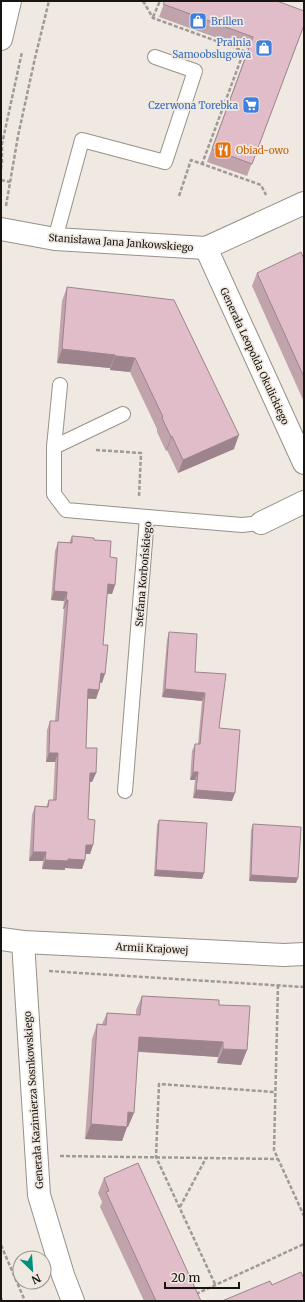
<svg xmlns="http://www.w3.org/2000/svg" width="305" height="1302" viewBox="0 0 305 1302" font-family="Merriweather,serif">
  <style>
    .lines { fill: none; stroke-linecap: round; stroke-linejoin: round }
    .service-casing { stroke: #979189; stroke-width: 16 }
    .minor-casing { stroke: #979189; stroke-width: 24 }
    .tertiary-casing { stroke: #979189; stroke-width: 24 }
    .path { stroke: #9f9a94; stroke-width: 2.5; stroke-dasharray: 4 2; stroke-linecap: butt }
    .service { stroke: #fff; stroke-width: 14 }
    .minor { stroke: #fff; stroke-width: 22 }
    .tertiary { stroke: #fff; stroke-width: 22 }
    .wall { fill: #c1a3ac }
    .shaded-wall { fill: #9d848c }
    .building { fill: #e0bdc8; stroke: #9d848c }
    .labels { text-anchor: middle; stroke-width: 3.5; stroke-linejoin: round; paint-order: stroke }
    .shop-label { font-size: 10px; fill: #366cbe; stroke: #f0e9e1; text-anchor: end }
    .food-label { font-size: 10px; fill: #c56008; stroke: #f0e9e1; text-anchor: start }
    .street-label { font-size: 10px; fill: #171512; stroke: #f0e9e1 }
  </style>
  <rect width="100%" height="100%" fill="#f0e9e1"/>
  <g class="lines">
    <!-- service casing -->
    <g class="service-casing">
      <g id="service">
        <polyline points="55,239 82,140 165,162 195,71 155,57"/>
        <polyline points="123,414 54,447 54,494 66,510 147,517"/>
        <polyline points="54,447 60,385"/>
        <polyline points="125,791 147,517 242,525 261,523"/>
      </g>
    </g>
    <!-- minor casing -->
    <g class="minor-casing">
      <g id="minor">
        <polyline points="1,229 55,239 206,248 304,203"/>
        <polyline points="206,248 304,463"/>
        <polyline points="261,523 304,502"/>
        <polyline points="1,939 23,942 284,955 304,954"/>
        <polyline points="23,942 39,1195 63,1275 73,1301"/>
      </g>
    </g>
    <!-- tertiary casing -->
    <g class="tertiary-casing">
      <polyline id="tertiary" points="1,39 10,1"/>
    </g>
    <!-- path -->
    <g class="path">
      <polyline points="143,1 153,18 244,51 202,164"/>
      <polyline points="153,17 160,1"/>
      <polyline points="1,169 2,162 2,144 22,52"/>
      <polyline points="1,180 10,182"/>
      <polyline points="179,196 191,160 261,185 266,195"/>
      <polyline points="6,206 18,136 35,58 49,1"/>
      <polyline points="96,450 141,453 139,497"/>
      <polyline points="49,971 304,987"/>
      <polyline points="278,985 274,1150 304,1216"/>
      <polyline points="60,1156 278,1159"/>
      <polyline points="180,1207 206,1158"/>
      <polyline points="1,1245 25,1301"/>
      <polyline points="215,1284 156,1157 159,1084 275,1092"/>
      <polyline points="196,1294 304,1244"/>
      <polyline points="1,1298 2,1301"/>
    </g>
    <!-- service -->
    <use href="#service" class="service"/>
    <!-- minor -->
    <use href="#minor" class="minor"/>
    <!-- tertiary -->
    <use href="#tertiary" class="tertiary"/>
  </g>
  <!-- wall -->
  <g class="wall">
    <polygon points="165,1 304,26 247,176 207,162 248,49 159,17"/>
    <polygon points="304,259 304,402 252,286 257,273"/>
    <polygon points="67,287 234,449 178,473 167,450 166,451 157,432 157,429 130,372 110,370 110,368 57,363 62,301"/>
    <polygon points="72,536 94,540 110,557 115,585 112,594 107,594 103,645 102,683 100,682 99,690 96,699 88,699 86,748 96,773 92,782 90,782 88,819 93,845 90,854 85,854 85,860 82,869 65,868 65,870 42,869 43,861 29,861 32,815 35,806 46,807 49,800 53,800 55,762 46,762 47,730 50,721 55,721 64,609 63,609 64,601 51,600 55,551 58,542 69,543"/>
    <polygon points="169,632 195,672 219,728 232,801 193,798 195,780 190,780 192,751 195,744 198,744 202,701 162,697 167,640"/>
    <polygon points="159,820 204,873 202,879 154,876 157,825"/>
    <polygon points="253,824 298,878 296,883 249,881 251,830"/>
    <polygon points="142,996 219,1005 247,1050 241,1065 217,1063 218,1057 138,1052 128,1127 127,1127 122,1141 85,1139 92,1039 97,1024 102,1024 107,1013 136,1015 136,1010"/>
    <polygon points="104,1178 201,1301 144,1301 100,1207 102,1202 98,1193"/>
  </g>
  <!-- shaded-wall -->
  <g class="shaded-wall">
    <polygon points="62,349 115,355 110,368 57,363"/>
    <polygon points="115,356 135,358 130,372 110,370"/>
    <polygon points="239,435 234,449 178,473 183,460"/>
    <polygon points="172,436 167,450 166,451 171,437"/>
    <polygon points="108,584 115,585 112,594 104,593"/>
    <polygon points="54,591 67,592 64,601 51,600"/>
    <polygon points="66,600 68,600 64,609 63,609"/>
    <polygon points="101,673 105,674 102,683 97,682"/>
    <polygon points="88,689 99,690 96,699 85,698"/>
    <polygon points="165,689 205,693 202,701 162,697"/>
    <polygon points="49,753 58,753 55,762 46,762"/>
    <polygon points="193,772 198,772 195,780 190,780"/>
    <polygon points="90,773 96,773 92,782 87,782"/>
    <polygon points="196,790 235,793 232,801 193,798"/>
    <polygon points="86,845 93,845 90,854 83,854"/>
    <polygon points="33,852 46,852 43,861 29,861"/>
    <polygon points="68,859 85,860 82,869 65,868 65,870 42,869 45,860"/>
    <polygon points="156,870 204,873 202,879 154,876"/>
    <polygon points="251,875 298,878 296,883 249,881"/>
    <polygon points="139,1037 223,1042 218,1057 133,1051"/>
    <polygon points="223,1049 247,1050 241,1065 217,1063"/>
    <polygon points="128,1112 134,1113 128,1127 127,1127 122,1141 85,1139 91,1124"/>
  </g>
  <!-- building -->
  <g class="building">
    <polygon points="165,1 277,1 304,11 304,25 252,164 212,149 253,37 163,4"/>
    <polygon points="301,252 304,259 304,377 257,273"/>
    <polygon points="67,287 174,300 239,435 183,460 172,436 171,437 162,418 163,417 135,358 115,356 115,355 62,349"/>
    <polygon points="72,536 94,538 94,540 111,541 110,557 117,558 115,585 108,584 103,645 108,645 105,674 101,673 99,690 88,689 86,748 97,748 96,773 90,773 88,819 95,820 93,845 86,845 85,860 68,859 68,861 45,860 46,852 33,852 35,806 48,807 49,800 56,800 58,753 49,753 50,721 58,721 68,600 66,600 67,592 54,591 58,542 72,543"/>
    <polygon points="169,632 197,634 195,672 226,674 219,728 240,730 235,793 196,790 198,772 193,772 194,757 195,744 200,744 205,693 165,689"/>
    <polygon points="159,820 207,823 204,873 156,870"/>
    <polygon points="253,824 301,827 298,878 251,875"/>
    <polygon points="142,996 219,1000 219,1005 250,1006 247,1050 223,1049 223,1042 139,1037 134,1113 128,1112 127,1127 91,1124 97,1024 106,1025 107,1013 140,1015"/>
    <polygon points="138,1163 201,1301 156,1301 106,1192 109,1191 104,1178"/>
    <polygon points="301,1272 304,1279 304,1301 222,1301 270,1281 272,1285"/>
  </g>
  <!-- icons -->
  <defs>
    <g id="shop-square" transform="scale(0.9)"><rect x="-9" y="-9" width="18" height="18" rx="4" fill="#3f7fe0" stroke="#f0e9e1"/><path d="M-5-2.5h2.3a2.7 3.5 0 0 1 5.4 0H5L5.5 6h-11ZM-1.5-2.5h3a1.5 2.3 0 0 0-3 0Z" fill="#fff"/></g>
    <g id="supermarket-square" transform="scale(0.9)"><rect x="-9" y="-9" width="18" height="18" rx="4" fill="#3f7fe0" stroke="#f0e9e1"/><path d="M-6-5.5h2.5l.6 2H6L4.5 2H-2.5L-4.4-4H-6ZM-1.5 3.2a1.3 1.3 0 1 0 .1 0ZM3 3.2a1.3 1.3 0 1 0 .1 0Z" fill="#fff"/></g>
    <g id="restaurant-square" transform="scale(0.9)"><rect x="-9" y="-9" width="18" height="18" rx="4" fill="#e8710a" stroke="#f0e9e1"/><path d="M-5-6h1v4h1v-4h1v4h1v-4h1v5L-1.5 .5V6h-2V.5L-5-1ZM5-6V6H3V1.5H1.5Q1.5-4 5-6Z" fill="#fff"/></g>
  </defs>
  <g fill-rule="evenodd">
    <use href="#shop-square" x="198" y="21"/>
    <use href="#shop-square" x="264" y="48"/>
    <use href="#supermarket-square" x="251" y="105"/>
    <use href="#restaurant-square" x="223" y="150"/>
  </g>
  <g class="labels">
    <!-- shop labels -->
    <g class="shop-label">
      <text x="211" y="25" text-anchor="start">Brillen</text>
      <text x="251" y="46">Pralnia<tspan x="251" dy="12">Samoobslugowa</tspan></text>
      <text x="238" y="109">Czerwona Torebka</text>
    </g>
    <!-- food labels -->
    <g class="food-label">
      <text x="236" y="154">Obiad-owo</text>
    </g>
    <!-- street labels -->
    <g class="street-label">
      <text transform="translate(121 242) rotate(4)" y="4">Stanisława Jana Jankowskiego</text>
      <text transform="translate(255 356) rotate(65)" y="4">Generała Leopolda Okulickiego</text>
      <text transform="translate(143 574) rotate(-85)" y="4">Stefana Korbońskiego</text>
      <text transform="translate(152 948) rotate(3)" y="4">Armii Krajowej</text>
      <text transform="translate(33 1100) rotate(-94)" y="4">Generała Kazimierza Sosnkowskiego</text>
    </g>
  </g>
  <!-- border -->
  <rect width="305" height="1302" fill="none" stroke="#171512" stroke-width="4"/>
  <!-- north arrow -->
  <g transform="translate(32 1270) rotate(155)"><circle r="19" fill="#f0e9e1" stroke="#99948e"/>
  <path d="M0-3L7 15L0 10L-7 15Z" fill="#00917d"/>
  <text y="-6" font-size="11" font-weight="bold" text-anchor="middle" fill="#171512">N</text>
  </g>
  <!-- scale -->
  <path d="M165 1282v6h74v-6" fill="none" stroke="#171512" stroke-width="2"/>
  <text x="171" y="1282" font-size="12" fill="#171512" stroke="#f0e9e1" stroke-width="3" paint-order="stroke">20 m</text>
</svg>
